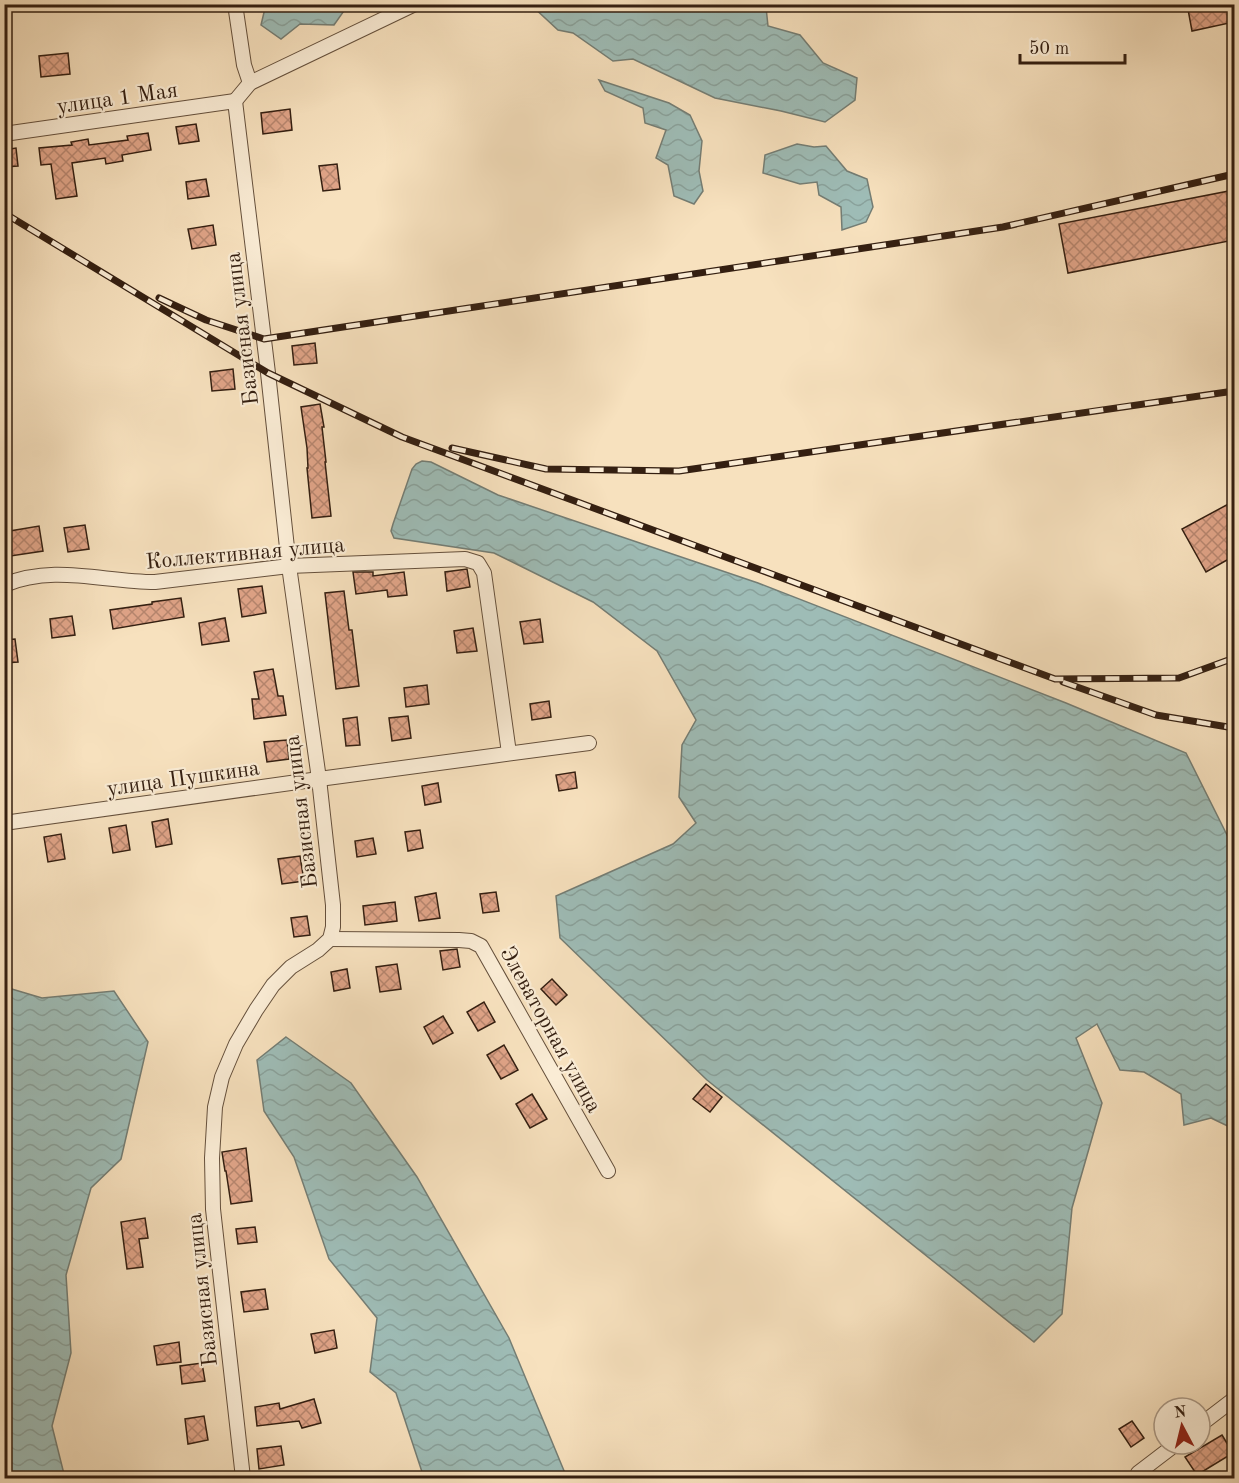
<svg xmlns="http://www.w3.org/2000/svg" width="1239" height="1483" viewBox="0 0 1239 1483" font-family="'Old Standard TT',serif">
  <style>
    .water { fill: url(#water-waves); stroke: #747d74; stroke-width: 1.5 }
    .building { fill: url(#building-cross-hatch); stroke: #341f11; stroke-width: 1.5 }
    .lines { fill: none; stroke-linecap: round; stroke-linejoin: round }
    .street-casing { stroke: #65503c; stroke-width: 16 }
    .street { stroke: #faecd5; stroke-width: 14 }
    .rail-casing { stroke: #341f11; stroke-width: 7 }
    .rail { stroke: #faecd5; stroke-width: 4.5; stroke-dasharray: 14; stroke-linecap: butt }
    .labels { text-anchor: middle; stroke-width: 4.5; stroke-linejoin: round; paint-order: stroke }
    .street-label { font-size: 22px; fill: #341f11; stroke: #faecd5 }
  </style>
  <defs>
    <pattern id="water-waves" width="16" height="10" patternUnits="userSpaceOnUse" patternTransform="scale(1.5)"><rect width="16" height="10" fill="#9ebcb6"/><path d="M0 5q4-4 8 0t8 0" fill="none" stroke="#89a19b"/></pattern>
    <pattern id="building-cross-hatch" width="8" height="8" patternUnits="userSpaceOnUse" patternTransform="scale(1.5)"><rect width="8" height="8" fill="#e0a488"/><path d="M0 0l8 8M0 8l8-8" fill="none" stroke="#b6856e"/></pattern>
  </defs>
  <rect width="100%" height="100%" fill="#f7e1be"/>
  <filter id="stains"><feTurbulence type="fractalNoise" baseFrequency=".00333" numOctaves="4"/><feColorMatrix values="0 0 0 0 .2 0 0 0 0 .09 0 0 0 0 .02 0 0 0 .5 -.17"/></filter>
  <radialGradient id="worn" r=".72"><stop offset=".6" stop-color="#630" stop-opacity="0"/><stop offset="1" stop-color="#630" stop-opacity=".3"/></radialGradient>
  <!-- water -->
  <g class="water">
    <polygon points="266,4 347,4 347,5 346,8 334,25 300,24 281,39 261,25"/>
    <polygon points="531,5 769,5 766,7 768,26 800,35 823,63 857,78 855,100 825,122 781,111 715,98 633,59 613,61 573,33 558,30"/>
    <polygon points="599,80 669,103 690,115 702,141 699,171 703,191 694,204 674,196 668,165 656,158 666,130 645,123 643,108 605,91"/>
    <polygon points="797,144 814,147 826,146 847,171 867,179 873,207 866,222 842,230 841,207 819,195 817,182 800,184 763,173 765,155"/>
    <polygon points="422,461 431,462 498,495 758,583 1066,703 1186,753 1232,845 1234,868 1234,1129 1211,1118 1184,1125 1181,1094 1144,1072 1120,1070 1097,1024 1076,1038 1102,1103 1072,1208 1062,1314 1034,1342 707,1080 560,938 556,896 673,844 696,823 679,797 682,745 696,720 657,651 593,602 494,553 394,538 391,531 393,524 412,469 416,464"/>
    <polygon points="5,987 42,998 114,991 148,1042 121,1159 91,1188 66,1275 71,1353 52,1426 65,1478 5,1478"/>
    <polygon points="286,1037 351,1083 417,1177 509,1338 567,1478 424,1478 396,1393 370,1372 377,1318 329,1259 294,1157 264,1111 257,1060"/>
  </g>
  <!-- building -->
  <g class="building">
    <polygon points="1187,4 1234,4 1234,22 1192,31"/>
    <polygon points="68,53 70,74 41,77 39,56"/>
    <polygon points="290,109 292,130 263,134 261,113"/>
    <polygon points="196,124 199,141 179,144 176,127"/>
    <polygon points="148,133 151,150 122,155 123,161 106,164 105,158 72,163 77,196 56,199 51,164 41,165 39,148 72,145 71,142 88,139 89,145 128,140 127,136"/>
    <polygon points="16,148 18,166 4,167 4,150"/>
    <polygon points="337,164 340,189 323,191 319,166"/>
    <polygon points="206,179 209,196 188,199 186,182"/>
    <polygon points="1234,190 1234,240 1068,273 1059,224"/>
    <polygon points="213,225 216,245 192,249 188,229"/>
    <polygon points="315,343 317,363 294,365 292,346"/>
    <polygon points="233,369 235,389 212,391 210,372"/>
    <polygon points="320,404 324,427 322,427 326,462 325,462 331,516 312,518 307,468 308,468 307,448 301,407"/>
    <polygon points="1234,501 1234,556 1206,572 1182,529"/>
    <polygon points="85,525 89,549 68,552 64,528"/>
    <polygon points="39,526 43,551 4,557 4,532"/>
    <polygon points="467,569 470,587 447,591 445,572"/>
    <polygon points="353,572 373,572 373,576 404,572 407,595 388,597 387,590 356,594"/>
    <polygon points="262,586 266,613 242,617 238,589"/>
    <polygon points="344,591 349,630 352,630 359,686 336,689 325,593"/>
    <polygon points="181,598 184,617 113,629 110,610 152,604 152,602"/>
    <polygon points="72,616 75,635 52,638 50,619"/>
    <polygon points="225,618 229,641 202,645 199,623"/>
    <polygon points="540,619 543,642 524,644 520,622"/>
    <polygon points="473,628 477,651 457,653 454,631"/>
    <polygon points="15,639 18,662 4,663 4,640"/>
    <polygon points="273,669 278,696 283,696 286,715 254,719 252,699 259,699 254,672"/>
    <polygon points="427,685 429,704 406,707 404,688"/>
    <polygon points="549,701 551,717 532,720 530,704"/>
    <polygon points="408,716 411,738 392,741 389,718"/>
    <polygon points="357,717 360,745 346,746 343,719"/>
    <polygon points="287,740 289,759 267,762 264,742"/>
    <polygon points="575,772 577,788 559,791 556,775"/>
    <polygon points="438,783 441,802 425,805 422,786"/>
    <polygon points="168,819 172,844 156,847 152,822"/>
    <polygon points="126,825 130,850 113,853 109,828"/>
    <polygon points="420,830 423,848 408,851 405,832"/>
    <polygon points="61,834 65,859 48,862 44,837"/>
    <polygon points="373,838 376,854 357,857 355,841"/>
    <polygon points="300,856 304,881 282,884 278,859"/>
    <polygon points="496,892 499,911 483,913 480,894"/>
    <polygon points="436,893 440,918 419,921 415,897"/>
    <polygon points="395,902 397,921 365,925 363,906"/>
    <polygon points="307,916 310,935 294,937 291,918"/>
    <polygon points="457,949 460,967 443,970 440,951"/>
    <polygon points="397,964 401,989 380,992 376,967"/>
    <polygon points="347,969 350,988 334,991 331,972"/>
    <polygon points="552,979 567,995 556,1005 541,989"/>
    <polygon points="484,1002 495,1022 478,1031 467,1012"/>
    <polygon points="443,1016 453,1033 433,1044 424,1027"/>
    <polygon points="504,1045 518,1070 501,1079 487,1055"/>
    <polygon points="706,1084 722,1097 710,1112 693,1099"/>
    <polygon points="532,1094 547,1119 530,1128 516,1104"/>
    <polygon points="246,1148 252,1201 231,1204 226,1171 225,1171 222,1152"/>
    <polygon points="145,1218 148,1238 139,1239 143,1267 127,1269 121,1222"/>
    <polygon points="255,1227 257,1242 238,1244 236,1229"/>
    <polygon points="265,1289 268,1309 244,1312 241,1292"/>
    <polygon points="334,1330 337,1348 315,1353 311,1334"/>
    <polygon points="179,1342 181,1362 157,1365 154,1346"/>
    <polygon points="202,1363 205,1381 182,1384 180,1366"/>
    <polygon points="314,1399 321,1423 302,1428 299,1421 257,1426 255,1407 279,1403 280,1409"/>
    <polygon points="204,1416 208,1440 188,1444 185,1419"/>
    <polygon points="1132,1421 1144,1438 1131,1447 1119,1429"/>
    <polygon points="1222,1435 1233,1453 1197,1475 1185,1457"/>
    <polygon points="281,1446 284,1465 259,1469 257,1449"/>
  </g>
  <g class="lines">
    <!-- street casing -->
    <g class="street-casing">
      <g id="street">
        <polyline points="235,4 244,65 250,83"/>
        <polyline points="235,101 268,373 289,566 319,779 333,905 333,927 330,939 318,950 291,967 273,985 256,1010 236,1044 222,1077 215,1107 212,1158 213,1209 243,1478"/>
        <polyline points="235,101 250,83 415,4"/>
        <polyline points="4,134 235,101"/>
        <path d="M4,585C54,564 103,582 155,582L289,566L465,559L478,563L484,573L509,753"/>
        <polyline points="4,823 319,779 589,743"/>
        <polyline points="330,939 459,940 471,941 481,946 608,1171"/>
        <polyline points="1200,1425 1234,1399"/>
        <polyline points="1138,1473 1176,1444"/>
      </g>
    </g>
    <!-- street -->
    <use href="#street" class="street"/>
    <!-- rail casing -->
    <g class="rail-casing">
      <g id="rail">
        <polyline points="4,213 268,373 402,437 1055,679 1179,678 1234,658"/>
        <polyline points="159,298 206,320 264,339 1003,227 1234,174"/>
        <polyline points="452,448 546,469 679,471 1234,391"/>
        <polyline points="1063,682 1156,715 1234,728"/>
      </g>
    </g>
    <!-- rail -->
    <use href="#rail" class="rail"/>
  </g>
  <g class="labels">
    <!-- street labels -->
    <g class="street-label">
      <text transform="translate(117 97) rotate(-8)" y="8">улица 1 Мая</text>
      <text transform="translate(241 329) rotate(-97)" y="8">Базисная улица</text>
      <text transform="translate(245 552) rotate(-5)" y="8">Коллективная улица</text>
      <text transform="translate(183 777) rotate(-8)" y="8">улица Пушкина</text>
      <text transform="translate(300 812) rotate(-97)" y="8">Базисная улица</text>
      <text transform="translate(552 1029) rotate(61)" y="8">Элеваторная улица</text>
      <text transform="translate(201 1290) rotate(-96)" y="8">Базисная улица</text>
    </g>
  </g>
  <!-- margin -->
  <rect width="1239" height="1483" fill="none" stroke="#f7e1be" stroke-width="24"/>
  <rect x="6" y="6" width="1227" height="1471" fill="none" stroke="#341f11" stroke-width="3"/>
  <rect x="12" y="12" width="1215" height="1459" fill="none" stroke="#341f11" stroke-width="1.5"/>
  <!-- north arrow -->
  <g transform="translate(1182 1426) rotate(353)"><circle r="28" fill="#faecd5" stroke="#ab9a87" stroke-width="1.5"/>
  <path d="M0-4.5L10 22L0 15L-10 22Z" fill="#8f2418"/>
  <text y="-9" font-size="16" font-weight="bold" text-anchor="middle" fill="#341f11">N</text>
  </g>
  <!-- scale -->
  <path d="M1020 54v9h105v-9" fill="none" stroke="#341f11" stroke-width="3"/>
  <text x="1029" y="54" font-size="18" fill="#341f11" stroke="#faecd5" stroke-width="4.5" paint-order="stroke">50 m</text>
  <rect width="100%" height="100%" filter="url(#stains)"/>
  <rect width="100%" height="100%" fill="url(#worn)"/>
</svg>
